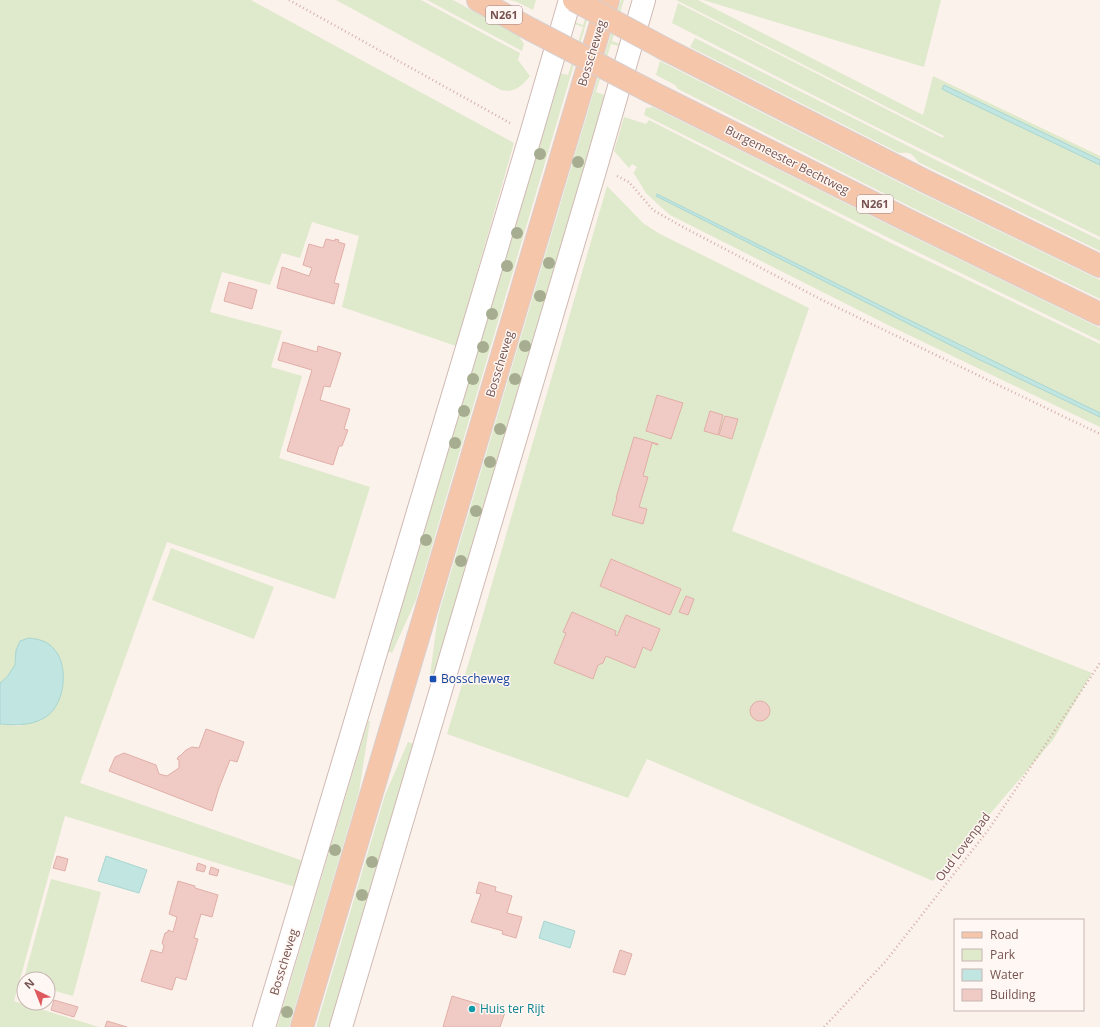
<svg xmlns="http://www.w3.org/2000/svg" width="1100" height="1027" viewBox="0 0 1100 1027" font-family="'Open Sans',sans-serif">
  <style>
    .green { fill: #dfe9cb }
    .water { fill: #c1e5e1; stroke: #a8d6d1 }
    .building { fill: #f0cbc5; stroke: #e1aea7 }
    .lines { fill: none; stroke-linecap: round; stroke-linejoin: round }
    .minor-casing { stroke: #d0bab4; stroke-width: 24 }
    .major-casing { stroke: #d9cfce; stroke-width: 24 }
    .path { stroke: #d5aea8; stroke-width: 2.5; stroke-dasharray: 1 3; stroke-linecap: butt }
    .minor { stroke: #fff; stroke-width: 22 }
    .major { stroke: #f5c6aa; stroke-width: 22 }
    .major-bridge-casing { stroke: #d9cfce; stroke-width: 24; stroke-linecap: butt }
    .major-bridge { stroke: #f5c6aa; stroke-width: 22 }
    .tree { fill: #a6ad90 }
    .transit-dot { fill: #1a4fb4; stroke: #fef7f3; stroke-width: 1.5 }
    .culture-dot { fill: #0f9aa8; stroke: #fef7f3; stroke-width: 1.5 }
    .labels { text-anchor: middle; stroke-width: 3; stroke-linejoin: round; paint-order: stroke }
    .shield { fill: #fef7f3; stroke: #9f8481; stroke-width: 1 }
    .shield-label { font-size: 11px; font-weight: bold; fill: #765350 }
    .street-label { font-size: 12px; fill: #765350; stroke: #fef7f3 }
    .transit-label { font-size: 12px; fill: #164399; stroke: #fef7f3; text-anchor: start }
    .culture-label { font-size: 12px; fill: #0d838f; stroke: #fef7f3; text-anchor: start }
  </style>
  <rect width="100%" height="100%" fill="#fcf2ec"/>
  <!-- green -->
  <g class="green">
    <path d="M0,0H251L514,143L456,346L342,307L359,236L312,222L300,258L282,253L270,285L222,272L210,312L282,331L271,367L302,376L279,458L370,487L335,599L167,542L80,783L303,861L295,887L65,816L14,1001L99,1027H0V724L20,726L61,692L62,663L16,655C18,668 9,675 0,683Z"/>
    <path d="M336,0H421L520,53L518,60L530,76C522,86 515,93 501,90Z"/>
    <polygon points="427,0 453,0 519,36 524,44 522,51"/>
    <polygon points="508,0 536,0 533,10 515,1"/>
    <polygon points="591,0 593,0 416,600 392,653 381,648 556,72 568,75 583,27 574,24 575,22 583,25"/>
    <polygon points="621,0 624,0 612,41 620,44 619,46 611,44 596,92 607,96 440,678 430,675 438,616"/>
    <polygon points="676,0 698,0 923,115 933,76 1100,156 1100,160 944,85 942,89 1100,165 1100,237 872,125 672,23 678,3 943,138 944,136"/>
    <polygon points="703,0 941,0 924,67"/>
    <path d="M695,38L934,159L1100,240V251L918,162C912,153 911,152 899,153L690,47Z"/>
    <polygon points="660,61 916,191 1100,280 1100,299 909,206 678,89 675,85 656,75"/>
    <polygon points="653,107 897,229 1100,328 1100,341 893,240 644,115 646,108"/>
    <polygon points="624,117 646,124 649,120 891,243 1100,344 1100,413 903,317 657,194 656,195 978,359 1100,417 1100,427 888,325 670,215 662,208 646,193 633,172 634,172 637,167 632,164 629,168 614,151"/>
    <polygon points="607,186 643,223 660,234 809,308 732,531 1092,673 1053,740 933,881 647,759 628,798 447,734 480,625"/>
    <polygon points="171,548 274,587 254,639 152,600"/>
    <polygon points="368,721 370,721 359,792 289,1027 277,1027"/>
    <polygon points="408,742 420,746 332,1027 316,1027 385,795"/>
    <polygon points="51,879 101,892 73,996 48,989 48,979 24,979 24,983 23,982"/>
  </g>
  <!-- water -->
  <g class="water">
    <polygon points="944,85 1100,160 1100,165 956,96 942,89"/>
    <polygon points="657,194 903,317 1100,413 1100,417 978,359 656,196"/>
    <path d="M29,638C38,639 48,641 54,649C70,666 65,709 42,719C29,726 14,725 0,724V683L7,677L15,665L16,650L20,641Z"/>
    <polygon points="106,856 147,870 139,893 98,881"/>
    <polygon points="544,921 575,931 570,948 539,938"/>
  </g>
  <!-- building -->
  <g class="building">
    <polygon points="326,239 335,241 335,239 339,240 338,242 345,244 334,283 339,284 334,304 277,288 282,267 309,276 312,268 303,265 309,244 323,248"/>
    <polygon points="229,282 257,290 252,309 224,301"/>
    <polygon points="283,342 317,352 318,346 341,353 330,387 324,386 320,400 350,409 344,429 348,430 342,446 339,446 333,465 287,451 312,370 278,360"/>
    <polygon points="657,395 683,403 671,439 646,431"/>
    <polygon points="710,411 723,415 718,435 704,431"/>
    <polygon points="725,416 738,419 732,439 719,435"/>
    <polygon points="634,437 658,444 658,445 652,443 643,476 648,477 639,507 647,509 643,524 612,515 617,498 616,498"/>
    <polygon points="611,559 681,589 670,615 600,586"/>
    <polygon points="686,596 694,599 688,615 679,612"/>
    <polygon points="572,612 616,631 615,635 617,636 626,615 660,629 651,651 643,647 635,668 606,656 603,663 598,665 593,679 554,663 566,633 563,632"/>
    <circle cx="760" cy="711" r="10"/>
    <polygon points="206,729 244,742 237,762 230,760 219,788 212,811 109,771 115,757 124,753 156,765 159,774 167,776 179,768 179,760 177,759 179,756 180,756 186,750 192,747 199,748"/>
    <polygon points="57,856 68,859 65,871 53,868"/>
    <polygon points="198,863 206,866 204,872 196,870"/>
    <polygon points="211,867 219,870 217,876 209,874"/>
    <polygon points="178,881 195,886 195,888 218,895 212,917 201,914 194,938 198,939 186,980 176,977 172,990 141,981 151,950 162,953 164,946 162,943 165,933 168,932 168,930 173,932 177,917 169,914"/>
    <polygon points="479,882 496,887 495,891 512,896 507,913 522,917 516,938 502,934 503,931 471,922 481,894 476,893"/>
    <polygon points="620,950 632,954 625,975 613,972"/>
    <polygon points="452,996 505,1012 500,1027 443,1027"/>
    <polygon points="54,1000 78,1007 74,1017 51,1010"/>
    <polygon points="107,1021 127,1027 105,1027"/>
  </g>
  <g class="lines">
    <!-- minor casing -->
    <g class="minor-casing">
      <g id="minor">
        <polyline points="264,1027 531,134 570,0"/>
        <polyline points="341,1027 596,167 644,0"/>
      </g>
    </g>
    <!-- major casing -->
    <g class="major-casing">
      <g id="major">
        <polyline points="478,0 530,29"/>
        <polyline points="665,49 927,182 1100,266"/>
        <polyline points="651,92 905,219 1100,314"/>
        <polyline points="302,1027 608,0"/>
      </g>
    </g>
    <!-- path -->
    <g class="path">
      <polyline points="289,0 510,123"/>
      <polyline points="617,176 629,182 653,210 681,226 826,302 1100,434"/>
      <polyline points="824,1027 885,962 989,829 1100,663"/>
    </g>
    <!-- minor -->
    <use href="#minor" class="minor"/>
    <!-- major -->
    <use href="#major" class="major"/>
    <!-- major-bridge casing -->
    <g class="major-bridge-casing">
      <g id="major-bridge">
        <polyline points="574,0 665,49"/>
        <polyline points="530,29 651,92"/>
      </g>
    </g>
    <!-- major-bridge -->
    <use href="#major-bridge" class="major-bridge"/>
  </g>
  <!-- trees -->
  <g class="tree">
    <circle cx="540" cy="154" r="6"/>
    <circle cx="578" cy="162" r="6"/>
    <circle cx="517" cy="233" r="6"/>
    <circle cx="549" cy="263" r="6"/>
    <circle cx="507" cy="266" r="6"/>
    <circle cx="540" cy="296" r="6"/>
    <circle cx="492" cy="314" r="6"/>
    <circle cx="525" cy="346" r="6"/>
    <circle cx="483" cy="347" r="6"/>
    <circle cx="473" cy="379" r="6"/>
    <circle cx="515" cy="379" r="6"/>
    <circle cx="464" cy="411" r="6"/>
    <circle cx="500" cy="429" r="6"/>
    <circle cx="455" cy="443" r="6"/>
    <circle cx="490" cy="462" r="6"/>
    <circle cx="476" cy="511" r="6"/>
    <circle cx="426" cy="540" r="6"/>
    <circle cx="461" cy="561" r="6"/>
    <circle cx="335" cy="850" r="6"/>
    <circle cx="372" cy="862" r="6"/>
    <circle cx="362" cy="895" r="6"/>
    <circle cx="287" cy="1012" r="6"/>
  </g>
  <!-- markers -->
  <rect class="transit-dot" x="429" y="675" width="8" height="8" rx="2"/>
  <circle class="culture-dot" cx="472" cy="1009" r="4"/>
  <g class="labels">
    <!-- shield labels -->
    <g class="shield">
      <rect x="486" y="6" width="36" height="18" rx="3"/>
      <rect x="857" y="195" width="36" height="18" rx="3"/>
    </g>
    <g class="shield-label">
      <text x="504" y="19">N261</text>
      <text x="875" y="208">N261</text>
    </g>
    <!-- street labels -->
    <g class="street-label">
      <text transform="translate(592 53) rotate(-73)" y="4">Bosscheweg</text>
      <text transform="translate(787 160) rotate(27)" y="4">Burgemeester Bechtweg</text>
      <text transform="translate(500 364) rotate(-73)" y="4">Bosscheweg</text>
      <text transform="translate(963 847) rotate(-53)" y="4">Oud Lovenpad</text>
      <text transform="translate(284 962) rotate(-73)" y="4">Bosscheweg</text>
    </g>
    <!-- transit labels -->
    <g class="transit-label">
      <text x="441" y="683">Bosscheweg</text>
    </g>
    <!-- culture labels -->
    <g class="culture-label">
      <text x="480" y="1013">Huis ter Rijt</text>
    </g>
  </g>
  <!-- legend -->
  <rect x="954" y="919" width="130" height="92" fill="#fef7f3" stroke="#c8b5b2"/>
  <rect x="962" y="932" width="20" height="6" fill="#f5c6aa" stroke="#c8b5b2"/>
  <text x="990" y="939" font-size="12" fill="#765350">Road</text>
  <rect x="962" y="949" width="20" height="12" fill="#dfe9cb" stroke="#c8b5b2"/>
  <text x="990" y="959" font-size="12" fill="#765350">Park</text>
  <rect x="962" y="969" width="20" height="12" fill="#c1e5e1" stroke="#c8b5b2"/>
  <text x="990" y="979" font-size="12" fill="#765350">Water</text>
  <rect x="962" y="989" width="20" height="12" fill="#f0cbc5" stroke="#c8b5b2"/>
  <text x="990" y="999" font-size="12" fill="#765350">Building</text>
  <!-- north arrow -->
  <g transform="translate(36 991) rotate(317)"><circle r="19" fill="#fef7f3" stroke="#c8b5b2"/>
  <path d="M0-3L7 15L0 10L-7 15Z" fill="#dd5a5f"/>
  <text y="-6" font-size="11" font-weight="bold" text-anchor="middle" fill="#765350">N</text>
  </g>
</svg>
